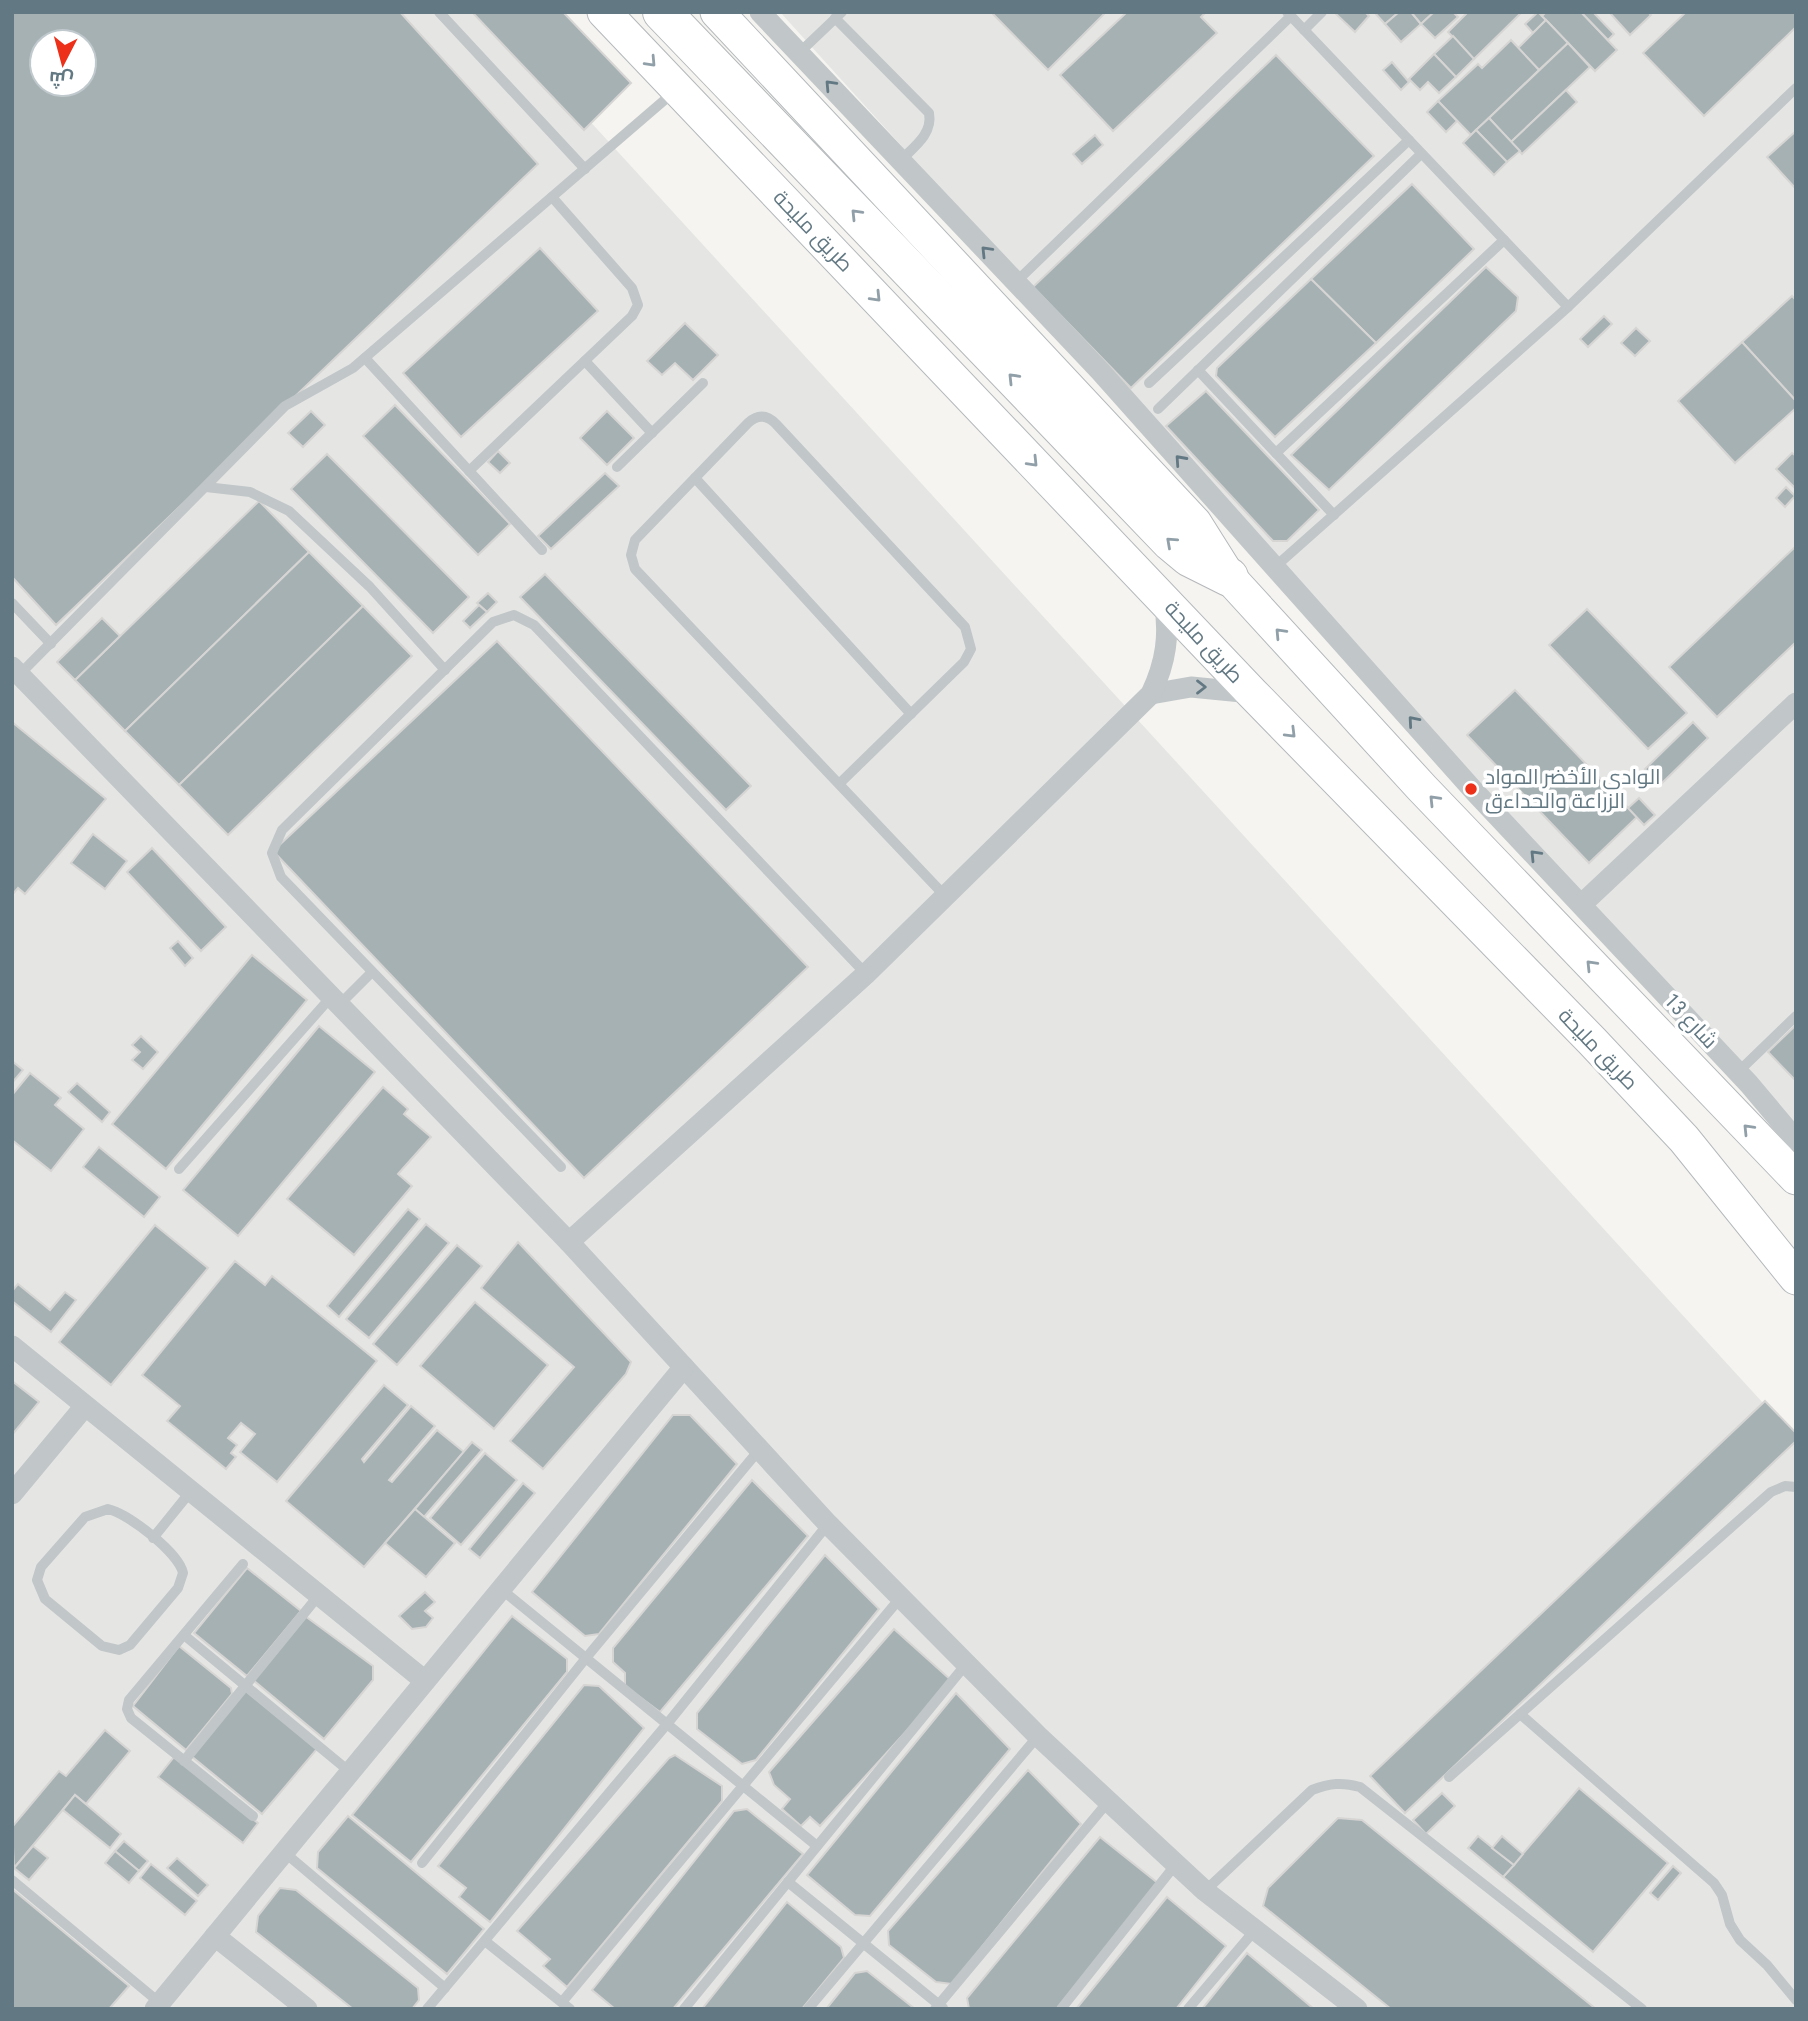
<svg xmlns="http://www.w3.org/2000/svg" width="1808" height="2021" viewBox="0 0 1808 2021" font-family="'Roboto Condensed',Cairo,sans-serif">
  <style>
    .built { fill: #e5e6e4; fill-rule: evenodd }
    .building { fill: #a6b1b4; stroke: #d6d5d3; stroke-width: 2; fill-rule: evenodd }
    .lines { fill: none; stroke-linecap: round; stroke-linejoin: round }
    .primary-casing { stroke: #b4b9bc; stroke-width: 35 }
    .motorway-casing { stroke: #b4b8ba; stroke-width: 40 }
    .service { stroke: #c1c6c8; stroke-width: 10 }
    .minor { stroke: #c1c6c8; stroke-width: 21 }
    .primary { stroke: #fff; stroke-width: 33 }
    .motorway { stroke: #fff; stroke-width: 38 }
    .oneway { stroke: #91a0a8 }
    .oneway2 { stroke: #627883 }
    .poi-dot { fill: #ec3019; stroke: #fff; stroke-width: 2.5 }
    .labels { text-anchor: middle; stroke-width: 7; stroke-linejoin: round; paint-order: stroke }
    .street-label { font-size: 21px; fill: #627883; stroke: #fff }
    .poi-label { font-size: 21px; fill: #627883; stroke: #fff; text-anchor: start }
  </style>
  <rect width="100%" height="100%" fill="#f5f4f0"/>
  <!-- built -->
  <g class="built">
    <path d="M12,12H490L1796,1439V2009H12ZM42,42H84V84H42Z"/>
    <polygon points="780,12 1796,12 1796,1133"/>
  </g>
  <!-- building -->
  <g class="building">
    <path d="M12,12H400L538,164L56,625L12,577ZM42,42H84V84H42Z"/>
    <polygon points="472,12 563,12 631,83 584,130"/>
    <polygon points="991,12 1106,12 1048,70"/>
    <polygon points="1127,12 1206,12 1201,17 1217,33 1113,131 1060,75"/>
    <polygon points="1365,12 1369,16 1355,32 1335,13"/>
    <polygon points="1374,12 1399,12 1385,24"/>
    <polygon points="1399,12 1411,12 1421,24 1401,42 1385,24"/>
    <polygon points="1411,12 1434,12 1421,24"/>
    <polygon points="1434,12 1453,12 1458,17 1435,38 1421,24"/>
    <polygon points="1468,12 1522,12 1474,59 1448,32"/>
    <polygon points="1538,12 1546,20 1533,33 1525,24"/>
    <polygon points="1546,12 1581,12 1617,50 1595,71 1542,16"/>
    <polygon points="1581,12 1593,12 1614,34 1608,40"/>
    <polygon points="1609,12 1648,12 1651,15 1630,35"/>
    <polygon points="1686,12 1796,12 1796,27 1704,116 1643,53"/>
    <polygon points="1546,20 1568,43 1539,70 1518,48"/>
    <polygon points="1453,36 1474,59 1456,77 1434,54"/>
    <polygon points="1511,40 1539,70 1471,135 1438,101 1478,64 1482,68"/>
    <polygon points="1568,43 1590,67 1511,142 1489,118"/>
    <polygon points="1434,54 1456,77 1439,93 1428,82 1420,90 1409,79"/>
    <polygon points="1276,55 1374,156 1131,388 1033,287"/>
    <polygon points="1392,62 1409,82 1401,90 1383,70"/>
    <polygon points="1566,90 1577,102 1522,154 1511,142"/>
    <polygon points="1438,101 1457,121 1446,132 1427,112"/>
    <polygon points="1489,118 1520,151 1507,162 1476,130"/>
    <polygon points="1476,130 1507,162 1494,175 1463,143"/>
    <polygon points="1796,131 1796,189 1767,157"/>
    <polygon points="1095,135 1103,145 1082,164 1073,154"/>
    <polygon points="1412,184 1474,249 1376,343 1311,279"/>
    <polygon points="540,248 598,311 461,437 403,373"/>
    <polygon points="1486,267 1518,297 1516,311 1329,490 1291,455"/>
    <polygon points="1311,279 1376,343 1275,437 1216,376 1217,368"/>
    <polygon points="1792,296 1796,300 1796,401 1742,342"/>
    <polygon points="1604,316 1612,324 1588,347 1580,339"/>
    <polygon points="685,323 718,355 693,380 675,363 662,375 647,361"/>
    <polygon points="1636,328 1650,341 1635,356 1621,343"/>
    <polygon points="1742,342 1796,401 1796,408 1735,463 1678,401"/>
    <polygon points="1206,391 1319,510 1287,541 1273,541 1166,426"/>
    <polygon points="395,405 510,524 478,555 363,436"/>
    <polygon points="311,411 325,425 303,447 288,433"/>
    <polygon points="607,411 634,438 607,465 580,438"/>
    <polygon points="498,451 510,463 500,473 488,462"/>
    <polygon points="1792,453 1796,456 1796,489 1776,469"/>
    <polygon points="327,454 469,597 433,633 291,489"/>
    <polygon points="605,473 619,486 551,549 538,536"/>
    <polygon points="1786,487 1795,496 1785,507 1776,498"/>
    <polygon points="259,501 309,552 125,731 75,680"/>
    <polygon points="1796,546 1796,642 1717,717 1669,667"/>
    <polygon points="309,552 363,606 179,785 125,731"/>
    <polygon points="545,574 751,786 726,810 520,597"/>
    <polygon points="488,593 497,602 487,612 477,603"/>
    <polygon points="479,605 487,612 470,628 463,621"/>
    <polygon points="363,606 412,656 228,835 179,785"/>
    <polygon points="1587,609 1687,713 1648,749 1549,645"/>
    <polygon points="102,618 120,636 75,680 57,662"/>
    <polygon points="497,641 808,967 584,1178 273,851"/>
    <polygon points="1515,690 1637,817 1589,863 1467,735"/>
    <polygon points="12,722 106,799 25,894 18,888 12,895"/>
    <polygon points="1693,722 1708,738 1660,785 1645,769"/>
    <polygon points="1639,798 1655,815 1644,825 1628,808"/>
    <polygon points="93,834 127,861 105,889 71,863"/>
    <polygon points="152,848 226,927 201,951 127,872"/>
    <polygon points="178,941 193,958 185,966 170,948"/>
    <polygon points="252,955 307,1000 166,1169 112,1124"/>
    <polygon points="1796,1025 1796,1081 1768,1052"/>
    <polygon points="319,1026 375,1072 238,1236 183,1190"/>
    <polygon points="141,1036 158,1052 143,1069 132,1060 140,1052 132,1045"/>
    <polygon points="12,1061 23,1070 12,1083"/>
    <polygon points="30,1073 61,1098 55,1105 84,1129 51,1171 12,1140 12,1095"/>
    <polygon points="77,1083 110,1112 102,1122 68,1092"/>
    <polygon points="383,1087 408,1109 404,1114 431,1137 398,1174 412,1186 354,1255 287,1199"/>
    <polygon points="99,1147 160,1197 144,1217 83,1167"/>
    <polygon points="408,1209 420,1219 339,1317 327,1306"/>
    <polygon points="426,1224 449,1243 369,1338 346,1319"/>
    <polygon points="155,1225 208,1268 111,1385 59,1342"/>
    <polygon points="518,1242 631,1362 626,1374 543,1469 510,1441 574,1367 481,1288"/>
    <polygon points="457,1245 482,1266 397,1365 373,1344"/>
    <polygon points="235,1261 265,1285 272,1276 377,1361 277,1482 240,1452 255,1434 241,1423 228,1438 237,1445 231,1453 236,1457 226,1469 167,1421 180,1406 142,1375"/>
    <polygon points="18,1284 50,1310 65,1292 76,1300 51,1332 12,1301 12,1291"/>
    <polygon points="475,1302 548,1365 494,1429 420,1366"/>
    <polygon points="12,1381 39,1402 12,1435"/>
    <polygon points="384,1385 408,1405 362,1459 364,1462 411,1406 435,1426 389,1480 392,1482 437,1430 464,1452 364,1567 286,1501"/>
    <polygon points="1765,1401 1796,1433 1796,1441 1405,1813 1370,1776"/>
    <polygon points="673,1415 690,1415 737,1464 599,1634 585,1636 532,1592"/>
    <polygon points="472,1442 482,1450 424,1517 415,1509"/>
    <polygon points="485,1453 517,1480 461,1545 430,1518"/>
    <polygon points="752,1480 808,1536 660,1712 625,1686 625,1673 613,1662 613,1648"/>
    <polygon points="523,1483 535,1493 480,1558 469,1549"/>
    <polygon points="415,1509 455,1543 426,1577 385,1543"/>
    <polygon points="825,1555 879,1609 756,1760 742,1764 697,1729 697,1713"/>
    <polygon points="247,1568 301,1611 247,1676 194,1633"/>
    <polygon points="425,1592 435,1602 425,1611 433,1618 426,1627 412,1629 399,1616"/>
    <polygon points="305,1616 373,1666 373,1680 324,1739 253,1680"/>
    <polygon points="512,1616 567,1659 567,1672 411,1862 352,1815"/>
    <polygon points="894,1629 952,1681 820,1826 810,1817 801,1826 782,1809 790,1799 774,1785 769,1772"/>
    <polygon points="179,1646 231,1688 232,1694 186,1750 133,1706"/>
    <polygon points="584,1685 599,1686 644,1728 490,1922 459,1897 466,1888 438,1866"/>
    <polygon points="245,1690 317,1749 262,1814 190,1755"/>
    <polygon points="956,1693 1010,1749 870,1916 855,1915 807,1875"/>
    <polygon points="105,1730 130,1751 86,1804 75,1795 14,1868 12,1827 59,1771 66,1776"/>
    <polygon points="675,1755 722,1786 722,1801 567,1987 543,1966 550,1959 517,1931 669,1758"/>
    <polygon points="174,1757 258,1823 243,1843 158,1777"/>
    <polygon points="1028,1770 1081,1824 952,1984 936,1982 889,1945 888,1931"/>
    <polygon points="1579,1788 1668,1863 1593,1952 1503,1877"/>
    <polygon points="1442,1793 1455,1806 1426,1834 1413,1820"/>
    <polygon points="75,1795 121,1834 110,1848 63,1810"/>
    <polygon points="747,1809 803,1854 673,2009 615,2009 592,1990 734,1811"/>
    <polygon points="348,1816 484,1929 447,1974 317,1868 318,1852"/>
    <polygon points="1338,1818 1362,1820 1596,2009 1391,2009 1263,1906 1268,1888"/>
    <polygon points="1478,1836 1514,1865 1503,1877 1468,1848"/>
    <polygon points="1502,1836 1523,1854 1514,1865 1492,1848"/>
    <polygon points="1100,1837 1159,1884 1057,2009 969,2009 967,1998"/>
    <polygon points="124,1841 148,1861 139,1871 115,1851"/>
    <polygon points="33,1846 48,1858 29,1880 14,1868"/>
    <polygon points="115,1851 139,1871 129,1883 105,1863"/>
    <polygon points="177,1858 208,1885 198,1896 167,1868"/>
    <polygon points="151,1864 197,1901 185,1915 140,1878"/>
    <polygon points="1673,1866 1681,1873 1658,1900 1650,1893"/>
    <polygon points="280,1888 296,1890 418,1988 419,2000 412,2009 353,2009 256,1932 258,1916"/>
    <polygon points="12,1889 129,1986 109,2009 12,2009"/>
    <polygon points="1167,1897 1226,1946 1176,2009 1076,2009"/>
    <polygon points="787,1902 841,1947 844,1958 802,2009 702,2009"/>
    <polygon points="1247,1953 1314,2009 1202,2009"/>
    <polygon points="867,1971 915,2009 826,2009 855,1973"/>
  </g>
  <g class="lines">
    <!-- primary casing -->
    <g class="primary-casing">
      <g id="primary">
        <polyline points="604,12 1252,693 1592,1041 1684,1139 1796,1278"/>
        <polyline points="717,12 1195,523 1229,577 1422,788 1796,1178"/>
      </g>
    </g>
    <!-- motorway casing -->
    <g class="motorway-casing">
      <polyline id="motorway" points="662,12 1171,542 1189,557 1229,577"/>
    </g>
    <!-- service -->
    <g class="service">
      <polyline points="439,12 585,169"/>
      <polyline points="1287,12 1568,307"/>
      <path d="M835,18L929,113C933,134 914,147 901,160"/>
      <polyline points="1304,30 1322,12"/>
      <polyline points="799,53 842,12"/>
      <polyline points="1016,282 1291,16"/>
      <polyline points="365,358 542,550"/>
      <polyline points="585,361 652,433"/>
      <polyline points="1198,370 1334,515"/>
      <polyline points="1149,383 1409,140"/>
      <polyline points="1158,409 1421,154"/>
      <polyline points="1276,453 1504,240"/>
      <polyline points="617,467 703,383"/>
      <polyline points="469,471 632,316 638,305 632,288 552,197"/>
      <polyline points="695,478 911,714"/>
      <polyline points="206,487 250,492 289,511 370,587 445,670"/>
      <polyline points="1276,566 1568,307 1796,88"/>
      <polyline points="12,603 51,644"/>
      <polyline points="19,675 285,406 353,368 675,91"/>
      <path d="M839,784L964,662L971,649L965,627L776,424C767,415 758,414 748,423L635,540L631,555L635,569L946,897"/>
      <polyline points="339,1005 371,973"/>
      <polyline points="1738,1072 1796,1016"/>
      <polyline points="561,1167 281,877 272,853 282,830 493,622 514,615 534,625 866,974"/>
      <polyline points="179,1169 331,997"/>
      <path d="M108,1509C129,1514 179,1553 183,1573L178,1588L130,1645L119,1650L102,1646L45,1599L37,1580L41,1567L85,1517Z"/>
      <polyline points="153,1538 191,1491"/>
      <polyline points="243,1564 129,1700 127,1709 131,1718 253,1816"/>
      <polyline points="501,1589 817,1846"/>
      <polyline points="184,1635 350,1772"/>
      <polyline points="1520,1714 1714,1883 1722,1895 1730,1924 1740,1940 1767,1965 1796,2000"/>
      <polyline points="184,1761 319,1595"/>
      <polyline points="1449,1777 1771,1492 1785,1486 1796,1487"/>
      <polyline points="284,1852 445,1988"/>
      <polyline points="422,1863 586,1658 759,1450"/>
      <polyline points="12,1880 160,2003"/>
      <polyline points="788,1882 943,2008"/>
      <path d="M1205,1891L1312,1790C1330,1783 1342,1782 1360,1787L1642,2009"/>
      <polyline points="485,1941 570,2009"/>
      <polyline points="562,2002 901,1597"/>
      <polyline points="427,2009 667,1724 828,1524"/>
      <polyline points="684,2009 967,1663"/>
      <polyline points="808,2009 1038,1736"/>
      <polyline points="935,2009 1107,1803"/>
      <polyline points="1061,2009 1176,1864"/>
      <polyline points="1188,2009 1255,1930"/>
    </g>
    <!-- minor -->
    <g class="minor">
      <polyline points="760,12 1100,371 1474,791 1749,1084 1796,1140"/>
      <polyline points="12,667 569,1242 828,1524 1038,1736 1205,1891 1357,2009"/>
      <polyline points="1151,694 1191,687 1252,693"/>
      <polyline points="1582,904 1796,703"/>
      <path d="M569,1242L866,974L1151,694C1166,662 1170,635 1164,600"/>
      <polyline points="12,1346 425,1681"/>
      <polyline points="12,1494 85,1406"/>
      <polyline points="215,1936 307,2009"/>
      <polyline points="155,2009 684,1367"/>
    </g>
    <!-- primary -->
    <use href="#primary" class="primary"/>
    <!-- motorway -->
    <use href="#motorway" class="motorway"/>
  </g>
  <!-- one-way arrows -->
  <defs><path id="oneway-chevron" d="M-2-3.5L2.5 0L-2 3.5" fill="none" stroke-width="1.6" stroke-linecap="round" stroke-linejoin="round" transform="scale(1.75)"/></defs>
  <g class="oneway">
    <use href="#oneway-chevron" transform="translate(651 62) rotate(47)"/>
    <use href="#oneway-chevron" transform="translate(856 214) rotate(-134)"/>
    <use href="#oneway-chevron" transform="translate(876 297) rotate(46)"/>
    <use href="#oneway-chevron" transform="translate(1013 378) rotate(-134)"/>
    <use href="#oneway-chevron" transform="translate(1033 462) rotate(46)"/>
    <use href="#oneway-chevron" transform="translate(1171 542) rotate(-138)"/>
    <use href="#oneway-chevron" transform="translate(1280 633) rotate(-133)"/>
    <use href="#oneway-chevron" transform="translate(1291 733) rotate(45)"/>
    <use href="#oneway-chevron" transform="translate(1434 800) rotate(-134)"/>
    <use href="#oneway-chevron" transform="translate(1591 965) rotate(-134)"/>
    <use href="#oneway-chevron" transform="translate(1748 1129) rotate(-134)"/>
  </g>
  <g class="oneway2">
    <use href="#oneway-chevron" transform="translate(830 85) rotate(-133)"/>
    <use href="#oneway-chevron" transform="translate(986 251) rotate(-134)"/>
    <use href="#oneway-chevron" transform="translate(1180 460) rotate(-132)"/>
    <use href="#oneway-chevron" transform="translate(1201 687)"/>
    <use href="#oneway-chevron" transform="translate(1413 721) rotate(-131)"/>
    <use href="#oneway-chevron" transform="translate(1535 855) rotate(-134)"/>
  </g>
  <!-- markers -->
  <circle class="poi-dot" cx="1471" cy="789" r="7"/>
  <g class="labels">
    <!-- street labels -->
    <g class="street-label">
      <text transform="translate(813 231) rotate(46)" y="7">طريق مليحة</text>
      <text transform="translate(1204 642) rotate(47)" y="7">طريق مليحة</text>
      <text transform="translate(1691 1021) rotate(47)" y="7">شارع 13</text>
      <text transform="translate(1598 1049) rotate(46)" y="7">طريق مليحة</text>
    </g>
    <!-- poi labels -->
    <g class="poi-label">
      <text x="1485" y="784">الوادى الأخضر المواد<tspan x="1485" dy="24">الزراعة والحداءق</tspan></text>
    </g>
  </g>
  <!-- border -->
  <rect width="1808" height="2021" fill="none" stroke="#627883" stroke-width="28"/>
  <!-- north arrow -->
  <g transform="translate(63 63) rotate(186)"><circle r="33" fill="#ffffff" stroke="#c0c9cd" stroke-width="2"/>
  <path d="M0-5L12 26L0 18L-12 26Z" fill="#ec3019"/>
  <text y="-10" font-size="19" font-weight="bold" text-anchor="middle" fill="#627883">ش</text>
  </g>
</svg>
